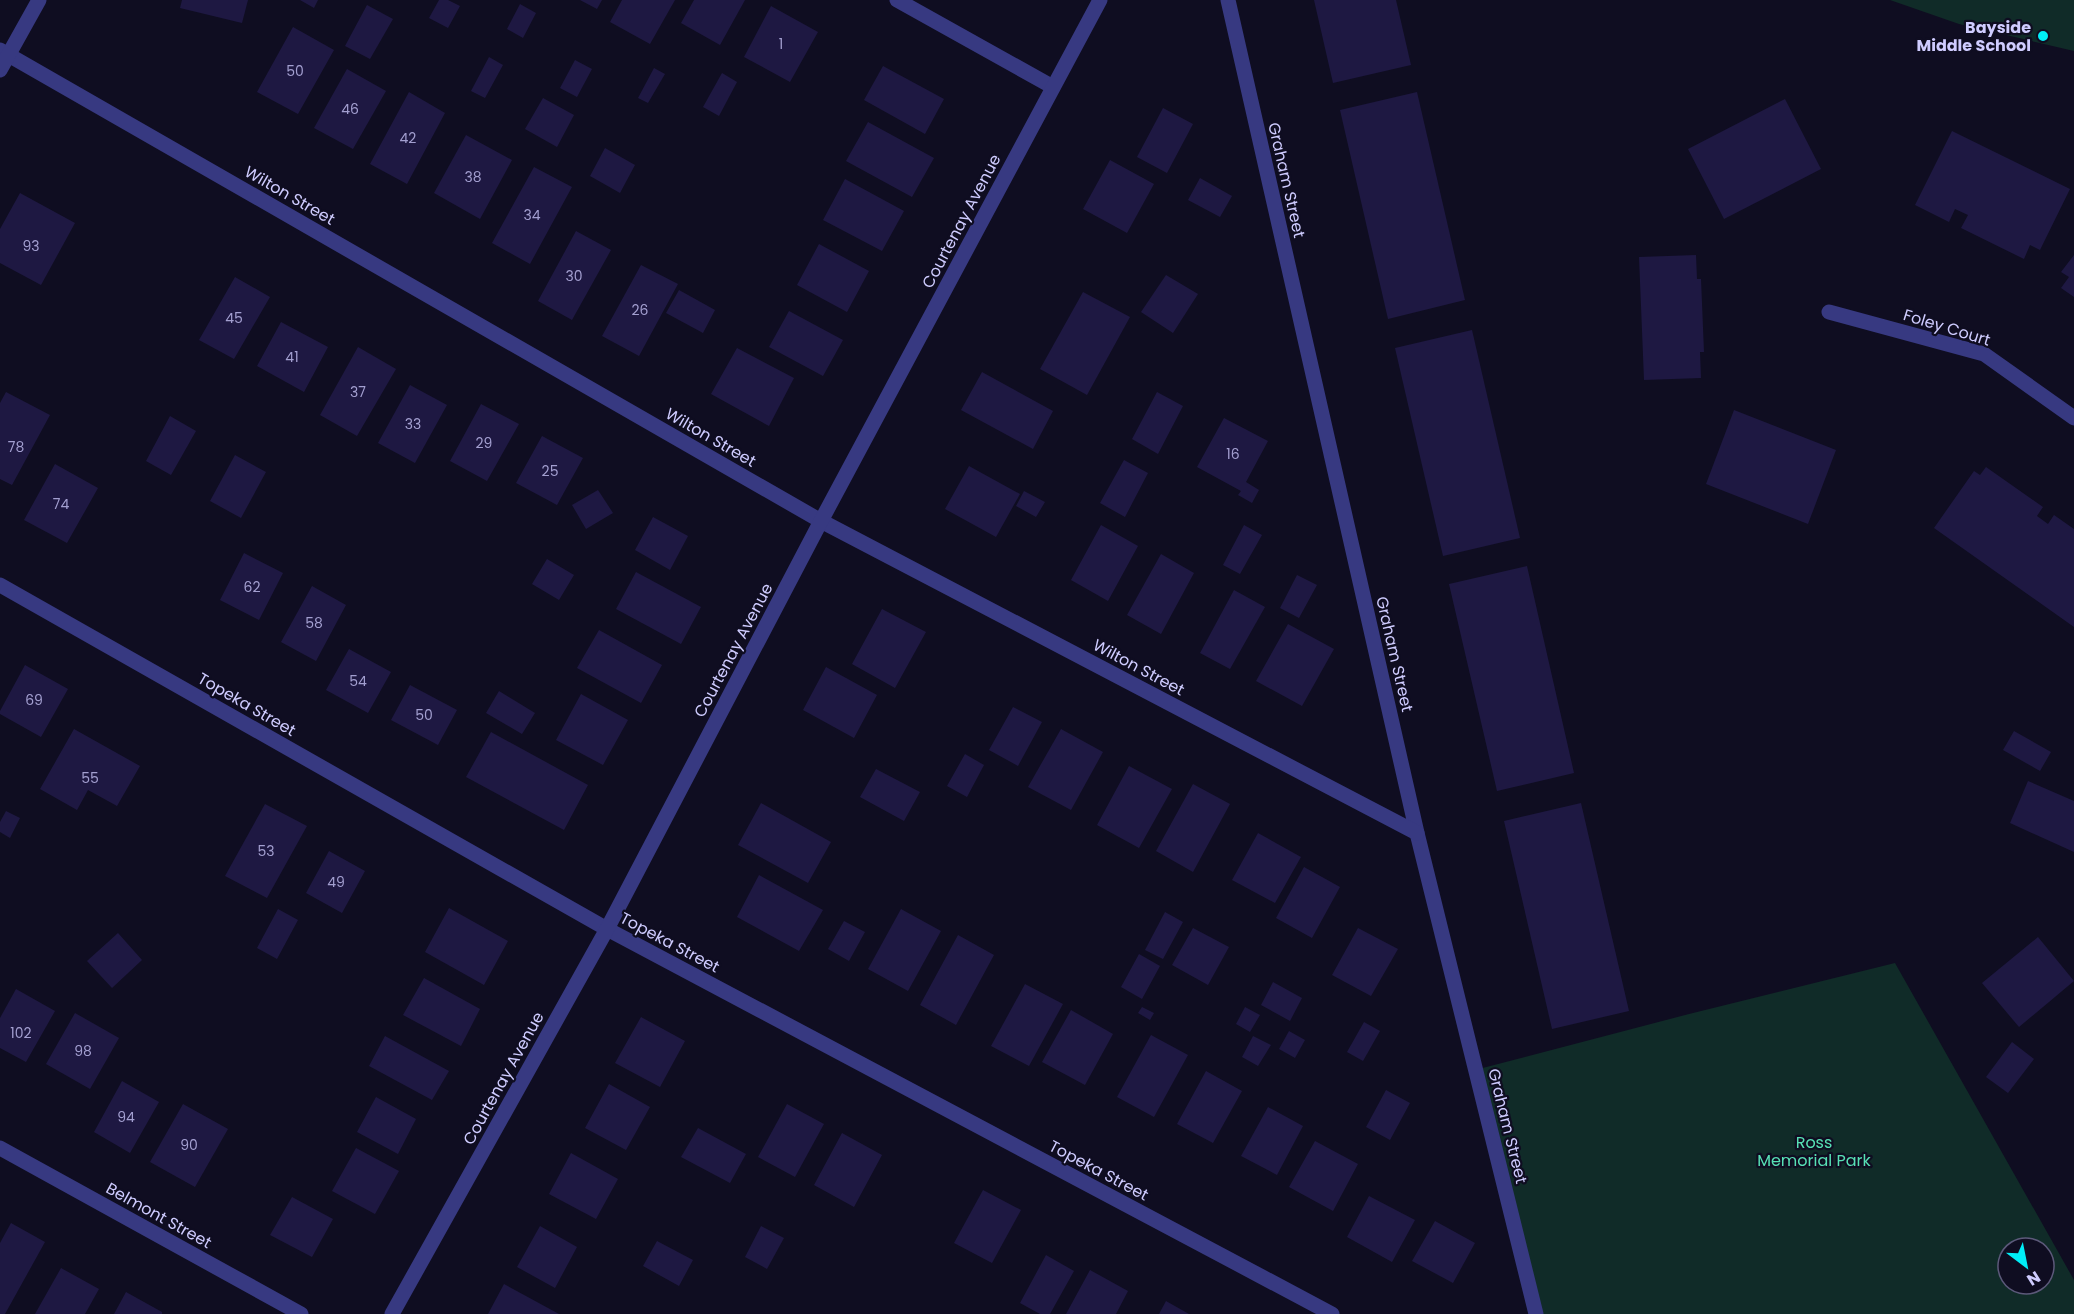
<svg xmlns="http://www.w3.org/2000/svg" width="2074" height="1314" viewBox="0 0 2074 1314" font-family="Poppins,sans-serif">
  <style>
    .green { fill: #102b28; fill-rule: evenodd }
    .building { fill: #1e1842 }
    .lines { fill: none; stroke-linecap: round; stroke-linejoin: round }
    .minor { stroke: #373981; stroke-width: 15 }
    .tertiary { stroke: #373981; stroke-width: 15 }
    .poi-dot { fill: #00eef7; stroke: #0f0d21; stroke-width: 2 }
    .labels { text-anchor: middle; stroke-width: 4.5; stroke-linejoin: round; paint-order: stroke }
    .number-label { font-size: 14px; fill: #a39fd0 }
    .poi-label { font-size: 16px; font-weight: bold; fill: #cfccff; stroke: #0f0d21; text-anchor: end }
    .street-label { font-size: 16px; fill: #cfccff; stroke: #0f0d21 }
    .park-label { font-size: 16px; fill: #57e0b5; stroke: #0f0d21 }
  </style>
  <rect width="100%" height="100%" fill="#0f0d21"/>
  <!-- green -->
  <g class="green">
    <polygon points="1890,0 2074,0 2074,51 1959,24"/>
    <path d="M1895,963L2074,1280V1314H1536L1475,1070L1689,1014ZM2008,1248H2044V1284H2008Z"/>
  </g>
  <!-- building -->
  <g class="building">
    <polygon points="182,0 248,0 242,23 180,8"/>
    <polygon points="300,0 318,0 314,8"/>
    <polygon points="439,0 448,0 460,6 448,28 429,18"/>
    <polygon points="580,0 602,0 597,9"/>
    <polygon points="622,0 675,0 650,44 610,22"/>
    <polygon points="694,0 745,0 720,45 681,23"/>
    <polygon points="1314,0 1396,0 1411,65 1333,83"/>
    <polygon points="520,4 536,13 523,38 507,29"/>
    <polygon points="367,5 393,19 370,59 345,46"/>
    <polygon points="771,6 818,32 790,82 744,57"/>
    <polygon points="293,27 334,50 298,114 257,92"/>
    <polygon points="489,57 503,65 485,98 471,91"/>
    <polygon points="575,60 592,69 577,97 560,88"/>
    <polygon points="883,66 944,99 925,134 864,100"/>
    <polygon points="654,68 665,74 648,103 638,98"/>
    <polygon points="347,69 386,91 353,149 314,128"/>
    <polygon points="722,73 737,82 719,116 703,107"/>
    <polygon points="409,92 445,113 407,184 370,164"/>
    <polygon points="1417,92 1465,300 1388,319 1340,110"/>
    <polygon points="543,98 574,115 557,147 525,129"/>
    <polygon points="1785,99 1821,169 1724,219 1688,149"/>
    <polygon points="1163,108 1193,124 1167,173 1137,157"/>
    <polygon points="868,122 934,158 912,197 846,161"/>
    <polygon points="1952,131 2070,189 2040,250 2030,245 2024,259 1961,228 1968,215 1955,209 1949,222 1915,205"/>
    <polygon points="466,135 512,160 480,219 434,193"/>
    <polygon points="605,148 635,165 620,193 590,176"/>
    <polygon points="1110,160 1154,184 1127,233 1083,209"/>
    <polygon points="534,167 572,187 530,264 492,243"/>
    <polygon points="1200,178 1232,196 1220,217 1188,200"/>
    <polygon points="845,179 904,211 882,251 823,220"/>
    <polygon points="20,193 75,223 41,285 0,263 0,229"/>
    <polygon points="576,231 611,250 572,320 538,301"/>
    <polygon points="819,244 869,271 847,312 797,285"/>
    <polygon points="1696,255 1697,279 1701,279 1704,352 1700,352 1701,378 1644,380 1639,257"/>
    <polygon points="2074,255 2074,297 2061,288 2069,277 2061,272"/>
    <polygon points="641,265 678,284 639,356 602,336"/>
    <polygon points="1166,275 1198,294 1173,333 1141,312"/>
    <polygon points="235,277 270,297 234,359 199,340"/>
    <polygon points="679,290 715,310 703,333 666,313"/>
    <polygon points="1083,292 1130,317 1087,395 1040,369"/>
    <polygon points="789,311 843,340 823,376 769,347"/>
    <polygon points="281,322 328,347 304,392 257,366"/>
    <polygon points="1472,330 1520,538 1443,556 1395,348"/>
    <polygon points="358,347 396,369 357,436 320,415"/>
    <polygon points="737,348 794,378 769,426 711,394"/>
    <polygon points="982,372 1053,411 1033,449 961,410"/>
    <polygon points="410,385 447,405 415,463 378,443"/>
    <polygon points="6,392 50,415 12,485 0,479 0,403"/>
    <polygon points="1157,392 1183,406 1158,454 1132,439"/>
    <polygon points="481,404 519,424 487,481 450,461"/>
    <polygon points="1734,410 1836,450 1808,524 1706,484"/>
    <polygon points="170,416 196,431 171,475 146,461"/>
    <polygon points="1224,418 1268,441 1246,482 1259,490 1252,503 1238,495 1241,491 1197,467"/>
    <polygon points="542,436 583,458 557,505 516,483"/>
    <polygon points="235,455 266,472 241,518 210,501"/>
    <polygon points="1124,460 1148,473 1125,517 1100,503"/>
    <polygon points="55,464 98,488 67,543 24,520"/>
    <polygon points="969,466 1020,494 996,537 945,509"/>
    <polygon points="1986,467 2043,507 2037,516 2048,524 2054,515 2074,529 2074,627 1934,528 1974,471 1980,475"/>
    <polygon points="598,490 613,513 586,529 572,505"/>
    <polygon points="1024,491 1045,502 1036,517 1016,506"/>
    <polygon points="653,517 688,536 670,570 635,550"/>
    <polygon points="1101,525 1138,546 1108,601 1071,580"/>
    <polygon points="1244,525 1262,535 1240,574 1223,565"/>
    <polygon points="244,553 283,573 259,620 220,600"/>
    <polygon points="1161,554 1194,573 1161,634 1127,615"/>
    <polygon points="547,559 574,575 559,600 532,584"/>
    <polygon points="1527,566 1574,773 1497,791 1449,584"/>
    <polygon points="636,572 701,607 681,644 616,609"/>
    <polygon points="1297,575 1317,585 1299,618 1280,608"/>
    <polygon points="312,586 346,605 316,661 281,642"/>
    <polygon points="1234,590 1265,607 1230,669 1200,653"/>
    <polygon points="882,609 926,632 895,688 852,664"/>
    <polygon points="1288,624 1334,649 1302,706 1256,681"/>
    <polygon points="599,630 662,665 641,703 577,668"/>
    <polygon points="349,649 391,672 368,713 326,690"/>
    <polygon points="25,665 68,689 41,737 0,714 0,711"/>
    <polygon points="826,667 877,695 854,738 803,710"/>
    <polygon points="410,685 457,710 438,745 391,720"/>
    <polygon points="499,691 535,713 522,734 486,713"/>
    <polygon points="581,694 628,720 603,765 556,740"/>
    <polygon points="1013,707 1042,722 1018,766 989,750"/>
    <polygon points="74,729 140,766 117,806 88,790 77,810 40,789"/>
    <polygon points="1061,729 1103,752 1071,810 1028,787"/>
    <polygon points="2014,731 2051,752 2040,771 2003,750"/>
    <polygon points="491,732 588,785 564,830 466,777"/>
    <polygon points="965,754 984,765 967,797 947,786"/>
    <polygon points="1129,766 1172,789 1139,848 1097,825"/>
    <polygon points="876,769 920,792 904,821 860,797"/>
    <polygon points="2028,781 2074,801 2074,852 2010,823"/>
    <polygon points="1193,784 1230,804 1193,872 1156,851"/>
    <polygon points="761,803 831,842 808,883 738,845"/>
    <polygon points="1581,803 1629,1011 1552,1029 1504,821"/>
    <polygon points="265,804 307,826 267,898 225,876"/>
    <polygon points="6,811 20,818 10,838 0,832 0,822"/>
    <polygon points="1258,833 1301,857 1275,903 1232,880"/>
    <polygon points="329,851 365,871 342,913 306,893"/>
    <polygon points="1304,867 1340,887 1312,938 1276,918"/>
    <polygon points="759,875 823,910 799,951 737,917"/>
    <polygon points="449,908 508,941 484,985 425,952"/>
    <polygon points="278,909 298,920 277,959 257,948"/>
    <polygon points="901,909 941,931 908,991 868,969"/>
    <polygon points="1165,912 1183,922 1163,959 1145,950"/>
    <polygon points="844,921 865,932 849,961 828,949"/>
    <polygon points="1193,928 1229,947 1208,985 1172,965"/>
    <polygon points="1358,928 1398,949 1371,996 1332,975"/>
    <polygon points="118,933 142,960 112,988 87,961"/>
    <polygon points="958,935 994,955 956,1025 920,1005"/>
    <polygon points="2038,937 2074,981 2019,1027 1982,983"/>
    <polygon points="1139,954 1160,966 1142,999 1121,987"/>
    <polygon points="424,978 480,1009 461,1046 403,1015"/>
    <polygon points="1273,982 1302,998 1290,1021 1261,1005"/>
    <polygon points="1025,984 1063,1004 1029,1066 991,1046"/>
    <polygon points="16,989 55,1011 26,1062 0,1048 0,1018"/>
    <polygon points="1142,1007 1154,1013 1150,1020 1138,1013"/>
    <polygon points="1245,1007 1260,1015 1250,1032 1236,1024"/>
    <polygon points="1071,1010 1113,1034 1085,1085 1042,1062"/>
    <polygon points="75,1013 119,1038 90,1089 46,1064"/>
    <polygon points="641,1017 685,1041 660,1087 615,1063"/>
    <polygon points="1364,1022 1380,1031 1363,1061 1347,1052"/>
    <polygon points="1289,1031 1305,1040 1295,1058 1279,1049"/>
    <polygon points="1151,1035 1188,1055 1154,1117 1117,1097"/>
    <polygon points="385,1036 449,1071 432,1100 369,1066"/>
    <polygon points="1253,1036 1271,1045 1258,1066 1242,1057"/>
    <polygon points="2012,1042 2034,1059 2008,1093 1986,1077"/>
    <polygon points="1206,1071 1242,1091 1213,1143 1177,1124"/>
    <polygon points="122,1081 159,1102 130,1153 94,1132"/>
    <polygon points="609,1084 650,1107 626,1150 585,1128"/>
    <polygon points="1386,1090 1410,1103 1390,1140 1366,1127"/>
    <polygon points="376,1097 416,1119 398,1154 357,1132"/>
    <polygon points="183,1104 228,1129 195,1187 150,1162"/>
    <polygon points="787,1104 824,1124 795,1177 758,1157"/>
    <polygon points="1268,1107 1303,1126 1277,1175 1241,1156"/>
    <polygon points="698,1128 746,1154 730,1183 681,1157"/>
    <polygon points="842,1133 882,1155 854,1207 814,1185"/>
    <polygon points="1315,1141 1358,1164 1333,1211 1289,1187"/>
    <polygon points="356,1148 399,1171 375,1214 332,1191"/>
    <polygon points="571,1153 618,1179 596,1219 549,1194"/>
    <polygon points="983,1190 1021,1210 992,1263 954,1243"/>
    <polygon points="1369,1196 1415,1220 1392,1262 1347,1237"/>
    <polygon points="292,1197 333,1219 312,1257 270,1235"/>
    <polygon points="1435,1221 1475,1243 1453,1283 1412,1261"/>
    <polygon points="11,1223 45,1242 5,1314 0,1314 0,1243"/>
    <polygon points="540,1226 577,1247 555,1288 517,1267"/>
    <polygon points="761,1226 784,1238 767,1269 745,1257"/>
    <polygon points="657,1241 693,1260 679,1286 643,1266"/>
    <polygon points="1046,1255 1074,1271 1050,1314 1040,1314 1020,1303"/>
    <polygon points="61,1268 99,1289 85,1314 35,1314"/>
    <polygon points="1090,1270 1128,1291 1116,1314 1066,1314"/>
    <polygon points="504,1284 559,1314 488,1314"/>
    <polygon points="126,1292 162,1312 162,1314 114,1314"/>
    <polygon points="1166,1301 1189,1314 1159,1314"/>
  </g>
  <g class="lines">
    <!-- minor -->
    <g class="minor">
      <polyline points="897,0 1053,87"/>
      <polyline points="1228,0 1417,833 1536,1314"/>
      <polyline points="0,50 821,521 1417,833"/>
      <polyline points="0,70 39,0"/>
      <polyline points="1829,312 1984,354 2074,418"/>
      <polyline points="0,585 607,929 1332,1314"/>
      <polyline points="0,1148 301,1314"/>
    </g>
    <!-- tertiary -->
    <polyline class="tertiary" points="392,1314 607,929 821,521 1100,0"/>
  </g>
  <!-- markers -->
  <circle class="poi-dot" cx="2043" cy="36" r="6"/>
  <g class="labels">
    <!-- number labels -->
    <g class="number-label">
      <text x="781" y="49">1</text>
      <text x="295" y="76">50</text>
      <text x="350" y="114">46</text>
      <text x="408" y="143">42</text>
      <text x="473" y="182">38</text>
      <text x="532" y="220">34</text>
      <text x="31" y="251">93</text>
      <text x="574" y="281">30</text>
      <text x="640" y="315">26</text>
      <text x="234" y="323">45</text>
      <text x="292" y="362">41</text>
      <text x="358" y="397">37</text>
      <text x="413" y="429">33</text>
      <text x="484" y="448">29</text>
      <text x="16" y="452">78</text>
      <text x="1233" y="459">16</text>
      <text x="550" y="476">25</text>
      <text x="61" y="509">74</text>
      <text x="252" y="592">62</text>
      <text x="314" y="628">58</text>
      <text x="358" y="686">54</text>
      <text x="34" y="705">69</text>
      <text x="424" y="720">50</text>
      <text x="90" y="783">55</text>
      <text x="266" y="856">53</text>
      <text x="336" y="887">49</text>
      <text x="21" y="1038">102</text>
      <text x="83" y="1056">98</text>
      <text x="126" y="1122">94</text>
      <text x="189" y="1150">90</text>
    </g>
    <!-- poi labels -->
    <g class="poi-label">
      <text x="2031" y="33">Bayside<tspan x="2031" dy="18">Middle School</tspan></text>
    </g>
    <!-- street labels -->
    <g class="street-label">
      <text transform="translate(1287 180) rotate(77)" y="6">Graham Street</text>
      <text transform="translate(290 195) rotate(30)" y="6">Wilton Street</text>
      <text transform="translate(961 221) rotate(-62)" y="6">Courtenay Avenue</text>
      <text transform="translate(1947 327) rotate(17)" y="6">Foley Court</text>
      <text transform="translate(711 437) rotate(30)" y="6">Wilton Street</text>
      <text transform="translate(733 650) rotate(-62)" y="6">Courtenay Avenue</text>
      <text transform="translate(1395 654) rotate(77)" y="6">Graham Street</text>
      <text transform="translate(1139 667) rotate(28)" y="6">Wilton Street</text>
      <text transform="translate(247 704) rotate(30)" y="6">Topeka Street</text>
      <text transform="translate(670 942) rotate(28)" y="6">Topeka Street</text>
      <text transform="translate(503 1078) rotate(-61)" y="6">Courtenay Avenue</text>
      <text transform="translate(1508 1126) rotate(76)" y="6">Graham Street</text>
      <text transform="translate(1099 1170) rotate(28)" y="6">Topeka Street</text>
      <text transform="translate(159 1215) rotate(29)" y="6">Belmont Street</text>
    </g>
    <!-- park labels -->
    <g class="park-label">
      <text x="1814" y="1148">Ross<tspan x="1814" dy="18">Memorial Park</tspan></text>
    </g>
  </g>
  <!-- north arrow -->
  <g transform="translate(2026 1266) rotate(148)"><circle r="28" fill="#0f0d21" stroke="#5c597a" stroke-width="1.5"/>
  <path d="M0-4.5L10 22L0 15L-10 22Z" fill="#00eef7"/>
  <text y="-9" font-size="16" font-weight="bold" text-anchor="middle" fill="#cfccff">N</text>
  </g>
</svg>
